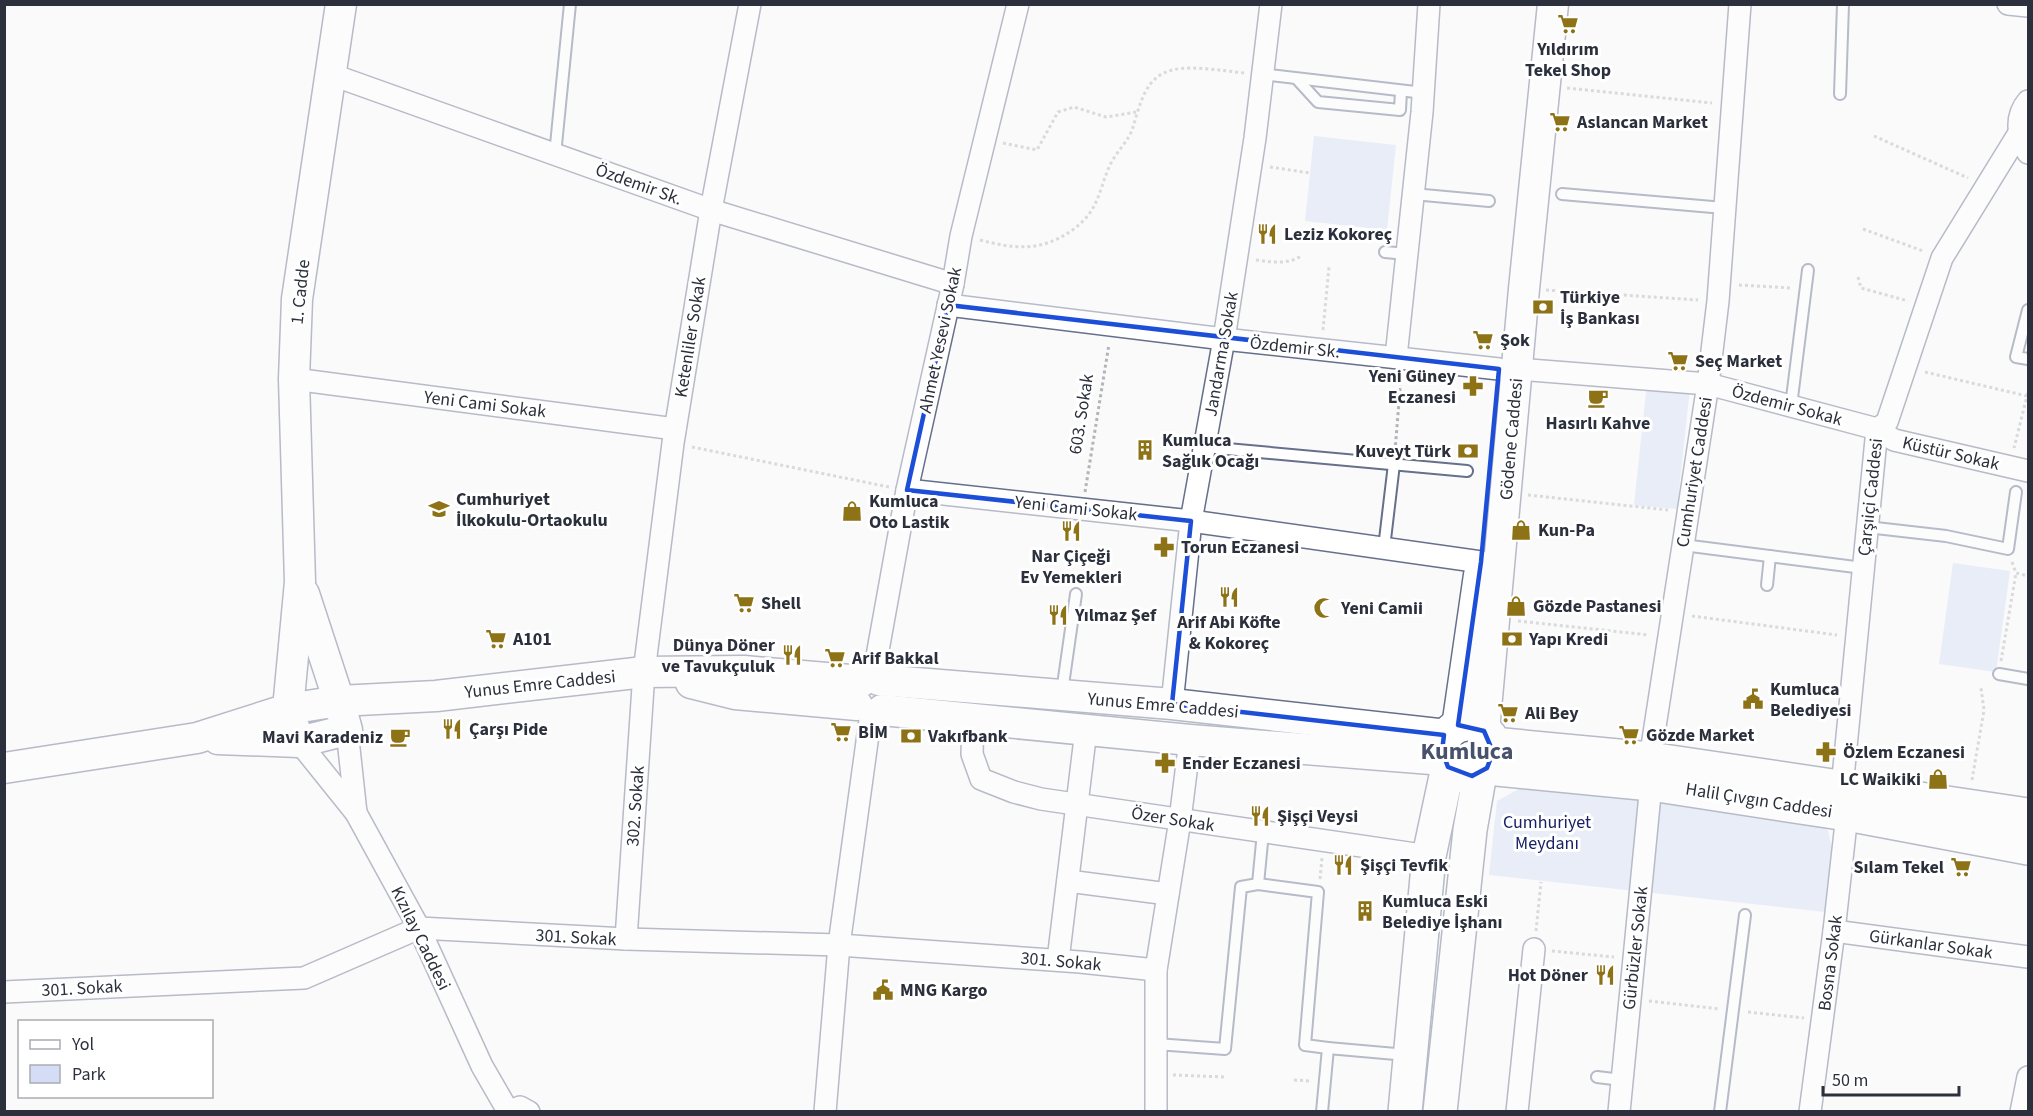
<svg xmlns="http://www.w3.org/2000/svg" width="2033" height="1116" viewBox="0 0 2033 1116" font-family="'Source Sans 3',sans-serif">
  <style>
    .green { fill: #d4ddf5 }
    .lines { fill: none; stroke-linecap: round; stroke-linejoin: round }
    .lane-casing { stroke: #666f8b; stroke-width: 14 }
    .street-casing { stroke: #666f8b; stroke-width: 24 }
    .secondary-casing { stroke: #666f8b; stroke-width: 33 }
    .highway-casing { stroke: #666f8b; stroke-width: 36 }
    .path { stroke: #b2b4b8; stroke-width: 3; stroke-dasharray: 3 3; stroke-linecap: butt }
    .lane { stroke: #fff; stroke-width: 10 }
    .street { stroke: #fff; stroke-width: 21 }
    .secondary { stroke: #fff; stroke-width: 30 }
    .highway { stroke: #fff; stroke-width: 33 }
    .marked { fill: none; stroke: #1d4ed8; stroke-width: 4.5; stroke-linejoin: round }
    .labels { text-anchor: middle; stroke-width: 6; stroke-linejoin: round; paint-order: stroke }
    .poi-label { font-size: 18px; font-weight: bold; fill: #2b303c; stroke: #fff; text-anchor: start }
    .street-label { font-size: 18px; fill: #2b303c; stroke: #fff }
    .park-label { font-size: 18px; fill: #172164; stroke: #fff }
    .district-label { font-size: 24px; font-weight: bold; fill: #49526d; stroke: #fff }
  </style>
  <rect width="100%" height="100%" fill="#fafafa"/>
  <!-- green -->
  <g class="green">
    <polygon points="1314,136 1396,145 1387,230 1305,221"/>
    <polygon points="1647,383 1690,388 1677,509 1634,505"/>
    <polygon points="1953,563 2010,571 1996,672 1939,664"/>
    <polygon points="1533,781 1817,817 1828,831 1833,852 1825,912 1489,875 1497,801"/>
  </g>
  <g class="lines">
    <!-- lane casing -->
    <g class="lane-casing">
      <g id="lane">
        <polyline points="1262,74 1424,93"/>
        <polyline points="1297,79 1318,102 1400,110 1401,91"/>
        <polyline points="1840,94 1843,4"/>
        <polyline points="555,155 570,4"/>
        <polyline points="1413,194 1489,201"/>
        <polyline points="1562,194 1724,208"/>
        <polyline points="1385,252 1407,254"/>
        <polyline points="2028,310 2016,357 2028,359"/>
        <polyline points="1791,406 1808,270"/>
        <polyline points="1205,447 1467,471"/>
        <polyline points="1867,527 1946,536 2008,549 2016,492"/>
        <polyline points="1683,545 1863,568"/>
        <polyline points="1384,548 1394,464"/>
        <polyline points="1767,585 1770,556"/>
        <polyline points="1999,674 2028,679"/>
        <polyline points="1062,692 1076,594"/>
        <polyline points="1258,884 1318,892 1305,1045 1328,1048"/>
        <polyline points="1156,1044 1225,1049 1241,887 1258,884 1263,832"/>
        <polyline points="1597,1077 1622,1080"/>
        <polyline points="1322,1112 1328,1048 1407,1055"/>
        <polyline points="1720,1112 1745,915"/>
      </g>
    </g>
    <!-- street casing -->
    <g class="street-casing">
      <g id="street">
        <polyline points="2008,4 2028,6"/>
        <polyline points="330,74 711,210 953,284"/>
        <path d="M2028,101C2015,116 2017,137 2028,153"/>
        <polyline points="948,305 1224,339 1499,369"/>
        <polyline points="1396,357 1422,112 1429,4"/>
        <polyline points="1517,369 1708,384 1877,429 1894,440 2028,471"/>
        <polyline points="294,379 675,429"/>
        <polyline points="1877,429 1887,422 1942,258 2019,133"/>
        <polyline points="907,490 1191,521 1481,562"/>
        <polyline points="873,678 907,490 953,284 961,236 1018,4"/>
        <polyline points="1172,704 1191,521 1224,339 1255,138 1271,4"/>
        <polyline points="973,718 972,754 981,779 1014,792 1041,799 1429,856"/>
        <polyline points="347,730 356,813"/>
        <polyline points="299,742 356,813 419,928 482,1066 508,1111"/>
        <polyline points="1650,759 1708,384 1718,301 1740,4"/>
        <polyline points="1842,788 1877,429"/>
        <polyline points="1068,881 1168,894"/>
        <polyline points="1834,931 2028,957"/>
        <polyline points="626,939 644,672 673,443 711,210 750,4"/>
        <polyline points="1058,960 1086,730"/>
        <polyline points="4,992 304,978 419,928 626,939 839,945 1080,962 1156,970"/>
        <polyline points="508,1112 520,1107 529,1112"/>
        <polyline points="825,1112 839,945 871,713"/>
        <polyline points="1156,1112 1156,970 1180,820 1190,740"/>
        <polyline points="1517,1112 1534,949"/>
        <polyline points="1619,1112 1651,784"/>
        <polyline points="1810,1112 1834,931 1847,814"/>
        <polyline points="2021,1112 2028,1077"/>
      </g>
    </g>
    <!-- secondary casing -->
    <g class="secondary-casing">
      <g id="secondary">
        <polyline points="304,594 339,701 436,696 644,672 744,671 862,681"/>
        <polyline points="879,680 1172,704 1447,735"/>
        <polyline points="691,683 735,694 857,705"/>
        <polyline points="882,710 1190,740 1444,760"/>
        <polyline points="1457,727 1479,575"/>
        <polyline points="1484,731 1524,289 1553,4"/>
        <polyline points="218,739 299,742"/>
        <polyline points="4,768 197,738 288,709 339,701 347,730 299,742 288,709 300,582 294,379 297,299 341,4"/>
      </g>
    </g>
    <!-- highway casing -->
    <g class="highway-casing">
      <g id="highway">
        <circle cx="1468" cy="750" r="26"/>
        <polyline points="1493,744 1650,759 2028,815"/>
        <polyline points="1487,768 1651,784 1847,814 2028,848"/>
        <polyline points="1405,1112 1429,856 1448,767"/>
        <polyline points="1440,1112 1470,830 1480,773"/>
      </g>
    </g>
    <!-- path -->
    <g class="path">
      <polyline points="1567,88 1712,103"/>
      <polyline points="1874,136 1968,178"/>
      <polyline points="1003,143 1037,150 1058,112 1074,107 1106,117 1136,112"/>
      <polyline points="1270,167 1310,173"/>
      <polyline points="1863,229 1923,251"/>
      <path d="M980,240C1015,249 1040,252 1071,231C1081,224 1090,215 1095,204C1101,192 1104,178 1110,165C1116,152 1129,141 1133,127C1139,108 1144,82 1164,73C1183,63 1222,71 1245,73"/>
      <path d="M1256,260C1272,262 1287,265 1301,256"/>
      <polyline points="1858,277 1861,288 1908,301"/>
      <polyline points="1739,285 1792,288"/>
      <polyline points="1546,290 1698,300"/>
      <polyline points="1323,330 1329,267"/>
      <polyline points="1925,372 2027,396 2014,448"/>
      <polyline points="2027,396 2028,390"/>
      <polyline points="692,447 889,487"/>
      <polyline points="1395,451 1401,377"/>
      <polyline points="1085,492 1109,344"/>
      <polyline points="1528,495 1668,510"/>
      <polyline points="2012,562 2016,573 2028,576"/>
      <polyline points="1692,616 1837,635"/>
      <polyline points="1518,621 1649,635"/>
      <polyline points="2001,661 2016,573"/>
      <polyline points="1972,780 1984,710 1981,688"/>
      <polyline points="1320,879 1322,858"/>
      <polyline points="1536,931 1541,882"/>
      <polyline points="1552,951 1614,957"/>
      <polyline points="1649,1001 1720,1009"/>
      <polyline points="1748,1012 1804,1018"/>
      <polyline points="1173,1075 1225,1077"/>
      <polyline points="1294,1080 1311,1081"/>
    </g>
    <!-- lane -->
    <use href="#lane" class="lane"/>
    <!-- street -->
    <use href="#street" class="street"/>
    <!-- secondary -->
    <use href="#secondary" class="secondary"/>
    <!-- highway -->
    <use href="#highway" class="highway"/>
  </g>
  <!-- marked area -->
  <path d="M0 0H2033V1116H0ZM948,305L1499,369L1481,562L1458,725L1484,731L1493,752L1487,768L1472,776L1448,767L1442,751L1444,735L1172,704L1191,521L907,490Z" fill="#fafafa" fill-opacity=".55" fill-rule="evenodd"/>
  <path class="marked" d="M948,305L1499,369L1481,562L1458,725L1484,731L1493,752L1487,768L1472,776L1448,767L1442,751L1444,735L1172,704L1191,521L907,490Z"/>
  <!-- icons -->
  <defs>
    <g id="supermarket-bare" transform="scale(1.62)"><path d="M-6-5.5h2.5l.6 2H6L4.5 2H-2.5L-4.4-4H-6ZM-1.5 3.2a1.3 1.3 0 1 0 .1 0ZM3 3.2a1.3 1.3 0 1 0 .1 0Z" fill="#8e7216" stroke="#fff" stroke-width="2.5" paint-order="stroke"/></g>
    <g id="restaurant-bare" transform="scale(1.62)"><path d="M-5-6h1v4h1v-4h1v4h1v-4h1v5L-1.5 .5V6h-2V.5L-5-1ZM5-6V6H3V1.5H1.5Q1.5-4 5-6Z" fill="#8e7216" stroke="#fff" stroke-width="2.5" paint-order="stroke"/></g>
    <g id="bank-bare" transform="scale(1.62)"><path d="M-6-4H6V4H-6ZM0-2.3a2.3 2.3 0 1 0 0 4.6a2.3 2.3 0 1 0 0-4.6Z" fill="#8e7216" stroke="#fff" stroke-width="2.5" paint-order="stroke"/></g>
    <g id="pharmacy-bare" transform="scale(1.62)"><path d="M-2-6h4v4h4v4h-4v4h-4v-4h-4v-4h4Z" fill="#8e7216" stroke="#fff" stroke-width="2.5" paint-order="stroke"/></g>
    <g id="cafe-bare" transform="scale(1.62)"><path d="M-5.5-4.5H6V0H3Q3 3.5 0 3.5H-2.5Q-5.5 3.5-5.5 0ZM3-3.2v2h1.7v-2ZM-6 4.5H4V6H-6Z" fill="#8e7216" stroke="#fff" stroke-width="2.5" paint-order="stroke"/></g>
    <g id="building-bare" transform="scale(1.62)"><path d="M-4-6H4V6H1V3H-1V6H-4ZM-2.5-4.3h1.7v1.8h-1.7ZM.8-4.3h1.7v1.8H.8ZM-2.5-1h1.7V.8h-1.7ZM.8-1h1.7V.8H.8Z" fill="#8e7216" stroke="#fff" stroke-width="2.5" paint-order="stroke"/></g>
    <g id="school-bare" transform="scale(1.62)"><path d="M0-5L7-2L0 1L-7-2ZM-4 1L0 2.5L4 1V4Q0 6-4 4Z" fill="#8e7216" stroke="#fff" stroke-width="2.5" paint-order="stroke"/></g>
    <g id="shop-bare" transform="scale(1.62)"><path d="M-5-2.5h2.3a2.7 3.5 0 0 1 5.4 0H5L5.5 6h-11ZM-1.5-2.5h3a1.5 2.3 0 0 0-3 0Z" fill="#8e7216" stroke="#fff" stroke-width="2.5" paint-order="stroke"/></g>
    <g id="mosque-bare" transform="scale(1.62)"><path d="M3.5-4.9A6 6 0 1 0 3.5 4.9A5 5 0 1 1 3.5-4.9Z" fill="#8e7216" stroke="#fff" stroke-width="2.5" paint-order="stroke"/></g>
    <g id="civic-bare" transform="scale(1.62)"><path d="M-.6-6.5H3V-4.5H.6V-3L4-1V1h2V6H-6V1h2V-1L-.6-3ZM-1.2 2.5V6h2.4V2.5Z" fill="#8e7216" stroke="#fff" stroke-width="2.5" paint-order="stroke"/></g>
  </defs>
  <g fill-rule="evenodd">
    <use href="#supermarket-bare" x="1568" y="24"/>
    <use href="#supermarket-bare" x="1560" y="122"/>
    <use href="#restaurant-bare" x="1267" y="234"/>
    <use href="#bank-bare" x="1543" y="307"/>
    <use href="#supermarket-bare" x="1483" y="340"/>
    <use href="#supermarket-bare" x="1678" y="361"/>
    <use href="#pharmacy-bare" x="1473" y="386"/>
    <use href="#cafe-bare" x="1598" y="398"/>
    <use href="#building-bare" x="1145" y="450"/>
    <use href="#bank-bare" x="1468" y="451"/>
    <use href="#school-bare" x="439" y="509"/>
    <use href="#shop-bare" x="852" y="511"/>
    <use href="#shop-bare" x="1521" y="530"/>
    <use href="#restaurant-bare" x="1071" y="531"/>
    <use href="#pharmacy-bare" x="1164" y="547"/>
    <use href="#restaurant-bare" x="1229" y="597"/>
    <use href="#supermarket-bare" x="744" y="603"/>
    <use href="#shop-bare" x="1516" y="606"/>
    <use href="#mosque-bare" x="1324" y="608"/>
    <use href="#restaurant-bare" x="1058" y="615"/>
    <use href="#supermarket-bare" x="496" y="639"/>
    <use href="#bank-bare" x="1512" y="639"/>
    <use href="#restaurant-bare" x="792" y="655"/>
    <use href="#supermarket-bare" x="835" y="658"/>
    <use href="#civic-bare" x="1753" y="699"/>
    <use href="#supermarket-bare" x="1508" y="713"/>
    <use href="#restaurant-bare" x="452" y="729"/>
    <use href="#supermarket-bare" x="841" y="732"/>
    <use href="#supermarket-bare" x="1629" y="735"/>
    <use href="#bank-bare" x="911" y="736"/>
    <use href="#cafe-bare" x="400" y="737"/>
    <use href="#pharmacy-bare" x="1826" y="752"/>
    <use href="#pharmacy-bare" x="1165" y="763"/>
    <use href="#shop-bare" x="1938" y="779"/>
    <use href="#restaurant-bare" x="1260" y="816"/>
    <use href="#restaurant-bare" x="1343" y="865"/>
    <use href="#supermarket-bare" x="1961" y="867"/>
    <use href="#building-bare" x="1365" y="911"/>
    <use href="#restaurant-bare" x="1605" y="975"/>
    <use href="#civic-bare" x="883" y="990"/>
  </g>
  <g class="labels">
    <!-- poi labels -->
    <g class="poi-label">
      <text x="1568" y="55" text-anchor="middle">Yıldırım<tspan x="1568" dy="21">Tekel Shop</tspan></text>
      <text x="1577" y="128">Aslancan Market</text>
      <text x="1284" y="240">Leziz Kokoreç</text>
      <text x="1560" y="303">Türkiye<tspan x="1560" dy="21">İş Bankası</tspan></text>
      <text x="1500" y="346">Şok</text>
      <text x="1695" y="367">Seç Market</text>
      <text x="1456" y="382" text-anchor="end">Yeni Güney<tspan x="1456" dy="21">Eczanesi</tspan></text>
      <text x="1598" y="429" text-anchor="middle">Hasırlı Kahve</text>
      <text x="1162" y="446">Kumluca<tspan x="1162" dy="21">Sağlık Ocağı</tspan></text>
      <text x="1451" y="457" text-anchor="end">Kuveyt Türk</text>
      <text x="456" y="505">Cumhuriyet<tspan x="456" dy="21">İlkokulu-Ortaokulu</tspan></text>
      <text x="869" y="507">Kumluca<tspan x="869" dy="21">Oto Lastik</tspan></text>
      <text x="1538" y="536">Kun-Pa</text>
      <text x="1181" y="553">Torun Eczanesi</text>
      <text x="1071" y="562" text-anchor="middle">Nar Çiçeği<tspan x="1071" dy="21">Ev Yemekleri</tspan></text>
      <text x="761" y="609">Shell</text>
      <text x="1533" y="612">Gözde Pastanesi</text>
      <text x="1341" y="614">Yeni Camii</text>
      <text x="1075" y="621">Yılmaz Şef</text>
      <text x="1229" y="628" text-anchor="middle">Arif Abi Köfte<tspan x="1229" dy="21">&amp; Kokoreç</tspan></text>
      <text x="513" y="645">A101</text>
      <text x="1529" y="645">Yapı Kredi</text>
      <text x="775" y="651" text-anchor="end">Dünya Döner<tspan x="775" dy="21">ve Tavukçuluk</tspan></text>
      <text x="852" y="664">Arif Bakkal</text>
      <text x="1770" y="695">Kumluca<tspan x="1770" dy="21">Belediyesi</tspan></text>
      <text x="1525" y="719">Ali Bey</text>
      <text x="469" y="735">Çarşı Pide</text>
      <text x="858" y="738">BİM</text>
      <text x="1646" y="741">Gözde Market</text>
      <text x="928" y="742">Vakıfbank</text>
      <text x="383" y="743" text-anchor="end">Mavi Karadeniz</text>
      <text x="1843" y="758">Özlem Eczanesi</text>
      <text x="1182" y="769">Ender Eczanesi</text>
      <text x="1921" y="785" text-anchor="end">LC Waikiki</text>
      <text x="1277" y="822">Şişçi Veysi</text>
      <text x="1360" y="871">Şişçi Tevfik</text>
      <text x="1944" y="873" text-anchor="end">Sılam Tekel</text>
      <text x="1382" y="907">Kumluca Eski<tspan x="1382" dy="21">Belediye İşhanı</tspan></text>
      <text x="1588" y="981" text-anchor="end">Hot Döner</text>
      <text x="900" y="996">MNG Kargo</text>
    </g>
    <!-- street labels -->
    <g class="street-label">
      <text transform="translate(639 184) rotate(20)" y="6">Özdemir Sk.</text>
      <text transform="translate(300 292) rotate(-84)" y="6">1. Cadde</text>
      <text transform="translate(690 337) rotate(-81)" y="6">Ketenliler Sokak</text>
      <text transform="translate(940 340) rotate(-78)" y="6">Ahmet Yesevi Sokak</text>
      <text transform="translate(1295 347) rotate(6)" y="6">Özdemir Sk.</text>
      <text transform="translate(1221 354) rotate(-80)" y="6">Jandarma Sokak</text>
      <text transform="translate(485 404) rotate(7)" y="6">Yeni Cami Sokak</text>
      <text transform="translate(1787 405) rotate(15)" y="6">Özdemir Sokak</text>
      <text transform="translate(1081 414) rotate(-81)" y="6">603. Sokak</text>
      <text transform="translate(1511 439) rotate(-85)" y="6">Gödene Caddesi</text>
      <text transform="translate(1951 453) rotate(13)" y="6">Küstür Sokak</text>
      <text transform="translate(1694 472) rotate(-81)" y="6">Cumhuriyet Caddesi</text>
      <text transform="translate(1870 497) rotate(-84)" y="6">Çarşıiçi Caddesi</text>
      <text transform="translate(1076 508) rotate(6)" y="6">Yeni Cami Sokak</text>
      <text transform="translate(540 684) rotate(-6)" y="6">Yunus Emre Caddesi</text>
      <text transform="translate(1163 705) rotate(5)" y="6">Yunus Emre Caddesi</text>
      <text transform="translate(1759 800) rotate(9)" y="6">Halil Çıvgın Caddesi</text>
      <text transform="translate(635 806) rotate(-86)" y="6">302. Sokak</text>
      <text transform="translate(1173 819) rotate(9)" y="6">Özer Sokak</text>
      <text transform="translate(576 937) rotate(3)" y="6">301. Sokak</text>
      <text transform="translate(421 938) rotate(64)" y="6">Kızılay Caddesi</text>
      <text transform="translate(1931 944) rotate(8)" y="6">Gürkanlar Sokak</text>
      <text transform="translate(1635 948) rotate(-84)" y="6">Gürbüzler Sokak</text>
      <text transform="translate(1061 961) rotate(5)" y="6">301. Sokak</text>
      <text transform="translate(1830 963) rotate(-83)" y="6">Bosna Sokak</text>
      <text transform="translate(82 988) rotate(-3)" y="6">301. Sokak</text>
    </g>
    <!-- park labels -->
    <g class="park-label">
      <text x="1547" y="828">Cumhuriyet<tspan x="1547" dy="21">Meydanı</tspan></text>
    </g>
    <!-- district labels -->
    <g class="district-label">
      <text x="1467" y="759">Kumluca</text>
    </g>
  </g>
  <!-- border -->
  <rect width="2033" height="1116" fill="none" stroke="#2b303c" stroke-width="12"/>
  <!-- legend -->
  <rect x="18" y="1020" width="195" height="78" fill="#ffffff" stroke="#aaacb1" stroke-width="1.5"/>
  <rect x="30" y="1040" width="30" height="9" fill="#ffffff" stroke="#aaacb1" stroke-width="1.5"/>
  <text x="72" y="1050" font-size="18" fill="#2b303c">Yol</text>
  <rect x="30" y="1065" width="30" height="18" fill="#d4ddf5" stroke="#aaacb1" stroke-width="1.5"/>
  <text x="72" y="1080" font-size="18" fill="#2b303c">Park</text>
  <!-- scale -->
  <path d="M1823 1086v9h136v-9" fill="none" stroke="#2b303c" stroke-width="3"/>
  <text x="1832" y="1086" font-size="18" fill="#2b303c" stroke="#ffffff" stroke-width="4.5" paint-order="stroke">50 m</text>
</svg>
